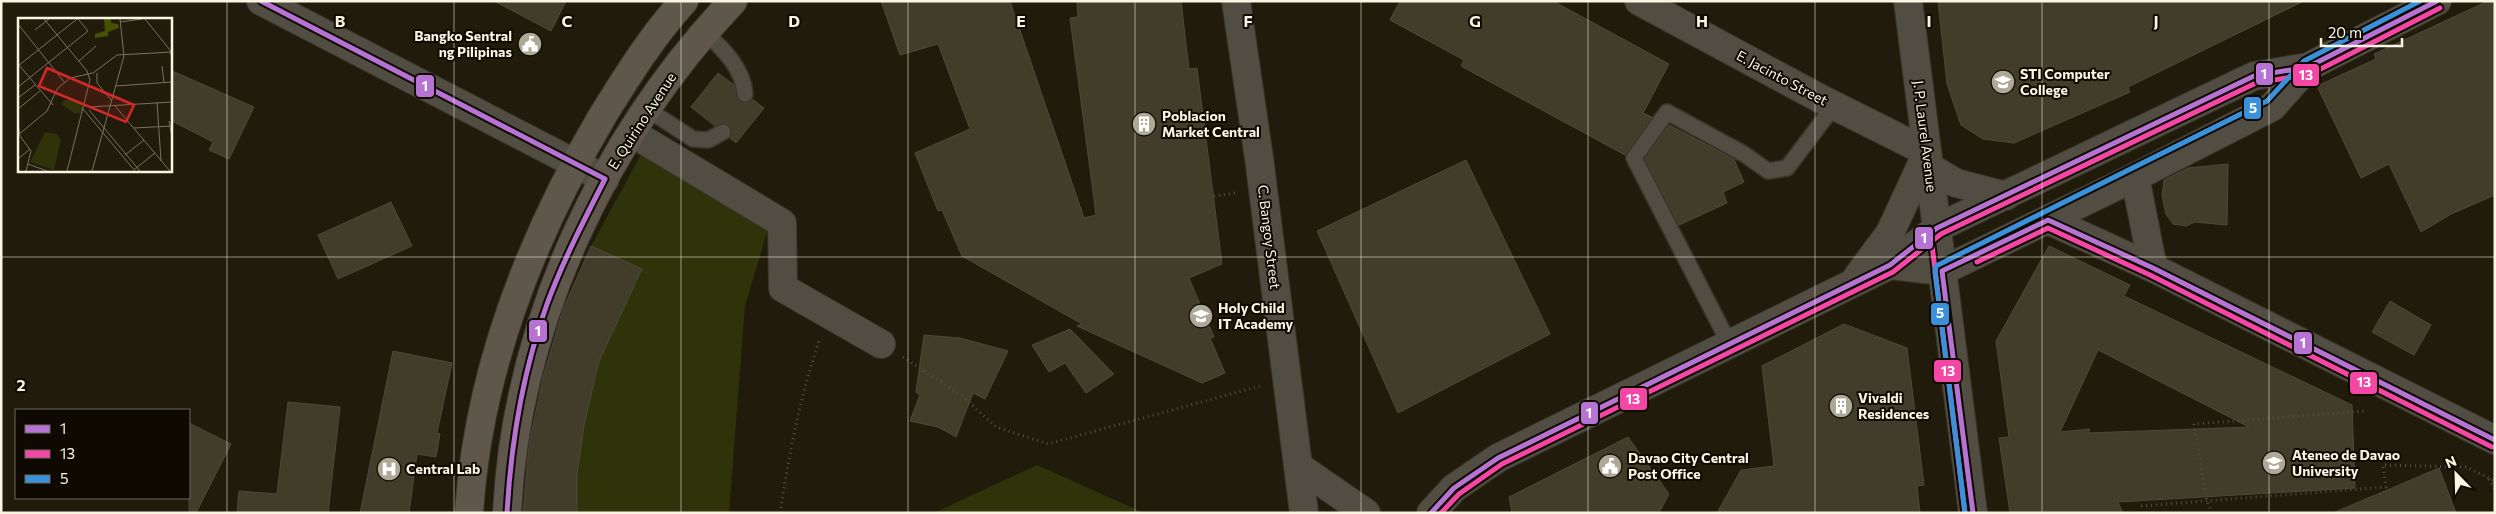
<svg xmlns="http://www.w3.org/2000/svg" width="2496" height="514" viewBox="0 0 2496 514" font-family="Commissioner,sans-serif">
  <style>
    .green { fill: #2e3309 }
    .building { fill: #423c2a; stroke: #4e493c; fill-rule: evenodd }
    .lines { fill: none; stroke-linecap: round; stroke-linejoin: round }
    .service-casing { stroke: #3a352b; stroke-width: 18 }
    .minor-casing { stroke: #3a352b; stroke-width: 30 }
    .tertiary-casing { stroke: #3a352b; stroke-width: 30 }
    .secondary-casing { stroke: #3a352b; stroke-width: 30 }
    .primary-casing { stroke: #3a352b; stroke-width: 30 }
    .path { stroke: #534f45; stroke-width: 3; stroke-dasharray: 1 4; stroke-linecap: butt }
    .service { stroke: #514d42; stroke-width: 15 }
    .minor { stroke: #514d42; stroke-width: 28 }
    .tertiary { stroke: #514d42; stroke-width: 28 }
    .secondary { stroke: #514d42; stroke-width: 28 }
    .primary { stroke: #60574c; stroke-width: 28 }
    .bus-1-casing { stroke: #0e0a02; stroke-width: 9 }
    .bus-2-casing { stroke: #0e0a02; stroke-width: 9 }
    .bus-3-casing { stroke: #0e0a02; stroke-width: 9 }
    .bus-1 { stroke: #b673d3; stroke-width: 5 }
    .bus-2 { stroke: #f346a5; stroke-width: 5 }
    .bus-3 { stroke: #3a90db; stroke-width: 5 }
    .grid { fill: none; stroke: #faf4e3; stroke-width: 1; stroke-opacity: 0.55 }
    .labels { text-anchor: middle; stroke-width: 4; stroke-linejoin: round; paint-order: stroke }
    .poi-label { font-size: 14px; font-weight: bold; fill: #faf4e3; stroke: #0e0a02; text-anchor: start }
    .street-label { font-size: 14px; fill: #faf4e3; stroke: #0e0a02 }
    .inset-road { fill: none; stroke: #787261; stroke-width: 1 }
    .view { fill: #d62828; fill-opacity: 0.15; stroke: #d62828; stroke-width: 2.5 }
    .inset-edge { fill: none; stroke: #faf4e3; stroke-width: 2.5 }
    .grid-label { font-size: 16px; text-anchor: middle; font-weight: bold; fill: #faf4e3; stroke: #0e0a02; stroke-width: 4; stroke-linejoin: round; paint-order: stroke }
    .line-badge { stroke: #0e0a02; stroke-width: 2 }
    .badge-label { font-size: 14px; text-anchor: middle; font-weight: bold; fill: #fff }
  </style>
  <rect width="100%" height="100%" fill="#211b0b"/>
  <!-- green -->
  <g class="green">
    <polygon points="644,149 769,226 745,306 729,513 577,513 577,474 584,425 599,361 642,270 591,246"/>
    <polygon points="1037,465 1144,513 934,513"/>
  </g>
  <!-- building -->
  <g class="building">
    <polygon points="494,1 566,1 551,31"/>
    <polygon points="881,1 1010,1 1084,218 1096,215 1070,18 1078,17 1077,1 1181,1 1189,69 1197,68 1222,264 1189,278 1214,337 1210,338 1225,373 1202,383 1077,326 1082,324 962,256 942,210 938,211 915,153 970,129 938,44 900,55"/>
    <polygon points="1400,1 1553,1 1669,64 1643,113 1652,117 1625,155 1461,66 1464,60 1390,20"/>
    <polygon points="1938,1 2304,1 2128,87 2130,92 2014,143 1983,139 1961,125 1947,84"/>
    <polygon points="2488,1 2495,1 2495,195 2451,214 2421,232 2389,164 2361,178 2317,86 2376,59 2374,54"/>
    <polygon points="170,70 254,107 229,159 209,150 213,142 170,120"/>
    <polygon points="718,73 734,85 738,100 746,103 752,99 764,108 736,143 730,138 732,132 728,124 723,123 715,126 691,107"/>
    <polygon points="1669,125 1734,159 1744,182 1723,192 1727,203 1679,225 1645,159"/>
    <polygon points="1466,160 1550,334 1398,413 1317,231"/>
    <polygon points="2228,164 2227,225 2195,222 2186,226 2173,224 2166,214 2162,196 2164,180 2188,168"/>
    <polygon points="391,202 412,246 338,279 318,235"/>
    <polygon points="591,246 642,269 599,361 584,425 577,474 577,513 523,513 529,445 543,377 563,309"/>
    <path d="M2049,246L2130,285L2124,296L2352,405L2355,488L2118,502L2123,513H2010L1999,438L2009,437L1996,341ZM2098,350L2249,427L2088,433L2090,429L2060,432Z"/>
    <polygon points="2390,301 2431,325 2414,355 2372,332"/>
    <polygon points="1844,324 1907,348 1924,485 1917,486 1920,513 1717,513 1741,470 1774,466 1762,366"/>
    <polygon points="1070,329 1114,374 1086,393 1065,363 1049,372 1032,345"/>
    <polygon points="924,335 960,338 1008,351 985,399 973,393 956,437 938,427 910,421 920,395 916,392"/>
    <polygon points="393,351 452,363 437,433 440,434 436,457 417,454 409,513 360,513"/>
    <polygon points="288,402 340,407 328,513 237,513 239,491 277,494"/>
    <polygon points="189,423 231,444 196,513 189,513"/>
    <polygon points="1628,437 1669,494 1659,513 1512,513 1509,497"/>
    <polygon points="2439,468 2456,513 2333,513"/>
  </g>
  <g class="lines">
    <!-- service casing -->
    <g class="service-casing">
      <g id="service">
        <path d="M705,32C723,49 743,68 745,94"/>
        <polyline points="647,109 693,139 708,140 723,132"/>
        <polyline points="1729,343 1634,158 1667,112 1744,154 1768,171 1787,168 1834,106"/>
      </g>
    </g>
    <!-- minor casing -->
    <g class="minor-casing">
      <g id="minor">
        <polyline points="1639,1 1821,99 1927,152"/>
        <polyline points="632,133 782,223 783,288 881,344"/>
      </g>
    </g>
    <!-- tertiary casing -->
    <g class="tertiary-casing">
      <g id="tertiary">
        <polyline points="261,1 605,179"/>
        <polyline points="2135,177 2153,268"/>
        <polyline points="2048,220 2153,268 2495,440"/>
      </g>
    </g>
    <!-- secondary casing -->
    <g class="secondary-casing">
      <g id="secondary">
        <polyline points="1236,1 1259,158 1304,513"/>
        <polyline points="1908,1 1973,513"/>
        <polyline points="1929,167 1956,183 2006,196"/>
        <polyline points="1890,265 1942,271"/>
        <polyline points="1942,271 2135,177 2272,107 2308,67"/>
        <polyline points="1858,276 1890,233 1927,153"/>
        <polyline points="1298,466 1366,513"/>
        <polyline points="1431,513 1454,488 1498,458 1890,265 1937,228 2254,76 2308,67 2437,1"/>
      </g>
    </g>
    <!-- primary casing -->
    <g class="primary-casing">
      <g id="primary">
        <path d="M469,513C478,372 532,235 603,115C628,75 652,36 684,1"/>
        <path d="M507,513C516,325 604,137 733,1"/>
      </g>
    </g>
    <!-- path -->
    <g class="path">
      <polyline points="1214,196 1235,193"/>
      <polyline points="903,357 962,396 996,427 1048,444 1260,386"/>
      <polyline points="2489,479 2495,489"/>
      <polyline points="2141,506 2386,487 2383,465 2466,467 2495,481"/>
      <path d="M780,513C789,454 800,397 819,341"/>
      <polyline points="2212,513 2207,501 2194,424 2365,411"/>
    </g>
    <!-- service -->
    <use href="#service" class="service"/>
    <!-- minor -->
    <use href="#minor" class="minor"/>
    <!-- tertiary -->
    <use href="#tertiary" class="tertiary"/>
    <!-- secondary -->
    <use href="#secondary" class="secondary"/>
    <!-- primary -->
    <use href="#primary" class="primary"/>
    <!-- bus-1 casing -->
    <g class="bus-1-casing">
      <g id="bus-1">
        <path d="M261,1L605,179C584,220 563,261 547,304C523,371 511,442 507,513"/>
        <polyline points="1431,513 1454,488 1498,458 1890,265 1937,228 2254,76 2308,67 2437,1"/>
        <polyline points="1973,513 1942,271 2048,220 2153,268 2495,440"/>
      </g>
    </g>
    <!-- bus-2 casing -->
    <g class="bus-2-casing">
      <g id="bus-2">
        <polyline points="1930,229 1965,513"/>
        <polyline points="1977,262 2048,228 2150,275 2492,447"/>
        <polyline points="1441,513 1459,494 1502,464 1893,272 1941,234 2256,83 2311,74 2440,8"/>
      </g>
    </g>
    <!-- bus-3 casing -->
    <g class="bus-3-casing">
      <polyline id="bus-3" points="1965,513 1935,272 1936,266 2267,101 2304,61 2420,1"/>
    </g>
    <!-- bus-1 -->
    <use href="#bus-1" class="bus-1"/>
    <!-- bus-2 -->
    <use href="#bus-2" class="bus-2"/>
    <!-- bus-3 -->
    <use href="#bus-3" class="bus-3"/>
  </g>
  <!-- grid -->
  <path class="grid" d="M227,1V513M454,1V513M681,1V513M908,1V513M1135,1V513M1361,1V513M1588,1V513M1815,1V513M2042,1V513M2269,1V513M1,257H2495"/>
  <!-- icons -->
  <defs>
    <g id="civic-disc" transform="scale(1.25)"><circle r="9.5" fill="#aea897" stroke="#0e0a02"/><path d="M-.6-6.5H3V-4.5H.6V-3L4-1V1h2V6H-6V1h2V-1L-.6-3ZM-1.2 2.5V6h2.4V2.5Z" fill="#fff"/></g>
    <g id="university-disc" transform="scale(1.25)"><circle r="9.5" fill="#aea897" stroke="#0e0a02"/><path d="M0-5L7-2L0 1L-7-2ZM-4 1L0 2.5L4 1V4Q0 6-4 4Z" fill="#fff"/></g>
    <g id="building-disc" transform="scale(1.25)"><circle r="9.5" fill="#aea897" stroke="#0e0a02"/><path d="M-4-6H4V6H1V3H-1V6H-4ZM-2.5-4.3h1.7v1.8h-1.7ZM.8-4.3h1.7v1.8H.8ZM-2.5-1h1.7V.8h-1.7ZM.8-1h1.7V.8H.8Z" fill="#fff"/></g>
    <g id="school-disc" transform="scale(1.25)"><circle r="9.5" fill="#aea897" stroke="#0e0a02"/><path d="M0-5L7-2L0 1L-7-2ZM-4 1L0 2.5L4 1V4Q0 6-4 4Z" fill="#fff"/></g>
    <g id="hospital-disc" transform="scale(1.25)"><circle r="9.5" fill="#aea897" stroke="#0e0a02"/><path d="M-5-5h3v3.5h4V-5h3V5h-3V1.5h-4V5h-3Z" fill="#fff"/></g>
  </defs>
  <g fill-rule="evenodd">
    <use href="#civic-disc" x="530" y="44"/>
    <use href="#university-disc" x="2003" y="82"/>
    <use href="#building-disc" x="1144" y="124"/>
    <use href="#school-disc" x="1201" y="316"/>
    <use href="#building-disc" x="1841" y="406"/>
    <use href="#university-disc" x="2274" y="463"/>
    <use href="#civic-disc" x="1610" y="466"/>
    <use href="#hospital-disc" x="389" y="469"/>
  </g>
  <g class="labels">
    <!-- poi labels -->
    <g class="poi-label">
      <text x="512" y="41" text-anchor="end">Bangko Sentral<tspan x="512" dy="16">ng Pilipinas</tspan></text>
      <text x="2020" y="79">STI Computer<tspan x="2020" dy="16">College</tspan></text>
      <text x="1162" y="121">Poblacion<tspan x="1162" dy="16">Market Central</tspan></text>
      <text x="1218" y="313">Holy Child<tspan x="1218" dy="16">IT Academy</tspan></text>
      <text x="1858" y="403">Vivaldi<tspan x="1858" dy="16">Residences</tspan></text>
      <text x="2292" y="460">Ateneo de Davao<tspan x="2292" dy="16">University</tspan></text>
      <text x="1628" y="463">Davao City Central<tspan x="1628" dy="16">Post Office</tspan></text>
      <text x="406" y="474">Central Lab</text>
    </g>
    <!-- street labels -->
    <g class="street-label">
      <text transform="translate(1782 78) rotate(28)" y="5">E. Jacinto Street</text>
      <text transform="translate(642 121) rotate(-57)" y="5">E. Quirino Avenue</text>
      <text transform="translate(1925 136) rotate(83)" y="5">J. P. Laurel Avenue</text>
      <text transform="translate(1269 237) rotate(83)" y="5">C. Bangoy Street</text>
    </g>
  </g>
  <!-- overview -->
  <g transform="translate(18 18)">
    <rect width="154" height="154" fill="#211b0b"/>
    <path d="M58,81L65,89L63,95H56L43,86L46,82ZM27,114L39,116L43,122L36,152L12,144Z" fill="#2e3309"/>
    <path d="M86,1H93V5L100,6L101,10L90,14V18L77,20V16L87,13Z" fill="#475001"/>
    <path class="inset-road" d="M26,1L69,53L72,62L49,153M127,1L152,32L154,41M102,4L124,1M0,6L47,65M17,12L31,1M61,43L78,28M0,46L35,87M0,48L59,1M144,48L146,65M79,55V65L94,83M98,68L154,64M0,69L70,13L60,1M0,80L17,67M139,84L143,143M97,88L152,153M71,89L154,84M0,91L22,73M65,91L117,153M71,92L122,153M151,103L154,120M0,107L2,118L13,133L8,153M116,110L154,108M0,117L29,93L39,71L52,60L75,55L99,37L154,34M107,137L126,122M0,141L12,131M10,146L29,153M117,151L137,135M74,153L106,38L102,1"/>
    <path class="view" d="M29,50L116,87L108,104L21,68Z"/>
    <rect width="154" height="154" class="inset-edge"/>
  </g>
  <g class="grid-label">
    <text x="340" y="27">B</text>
    <text x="567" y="27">C</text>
    <text x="794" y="27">D</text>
    <text x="1021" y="27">E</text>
    <text x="1248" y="27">F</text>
    <text x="1475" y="27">G</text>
    <text x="1702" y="27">H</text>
    <text x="1929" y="27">I</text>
    <text x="2156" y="27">J</text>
    <text x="21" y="391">2</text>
  </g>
  <g class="line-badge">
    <rect x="2255" y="62" width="19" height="24" rx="5" fill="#b673d3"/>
    <rect x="2292" y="63" width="28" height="24" rx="5" fill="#f346a5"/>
    <rect x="415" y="74" width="20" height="24" rx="5" fill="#b673d3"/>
    <rect x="2243" y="96" width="19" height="24" rx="5" fill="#3a90db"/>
    <rect x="1914" y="226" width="20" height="24" rx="5" fill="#b673d3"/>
    <rect x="1930" y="302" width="20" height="24" rx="5" fill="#3a90db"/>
    <rect x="528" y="319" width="20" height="24" rx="5" fill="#b673d3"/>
    <rect x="2293" y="331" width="20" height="24" rx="5" fill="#b673d3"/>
    <rect x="1933" y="359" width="29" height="24" rx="5" fill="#f346a5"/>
    <rect x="2349" y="371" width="29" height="24" rx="5" fill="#f346a5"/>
    <rect x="1619" y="387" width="29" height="24" rx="5" fill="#f346a5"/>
    <rect x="1580" y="401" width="19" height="24" rx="5" fill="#b673d3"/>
  </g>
  <g class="badge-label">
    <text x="2264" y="79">1</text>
    <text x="2306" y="80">13</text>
    <text x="425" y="91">1</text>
    <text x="2253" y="113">5</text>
    <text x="1924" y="243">1</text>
    <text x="1940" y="318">5</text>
    <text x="538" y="336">1</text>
    <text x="2303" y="348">1</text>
    <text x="1948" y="376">13</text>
    <text x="2364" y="387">13</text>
    <text x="1633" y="404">13</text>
    <text x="1589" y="418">1</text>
  </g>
  <!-- border -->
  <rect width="2496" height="514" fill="none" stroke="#faf4e3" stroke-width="5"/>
  <!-- legend -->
  <rect x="15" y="409" width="175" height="90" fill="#0e0a02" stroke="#6c685c"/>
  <rect x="25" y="425" width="25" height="8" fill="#b673d3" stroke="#6c685c"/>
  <text x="60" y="434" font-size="15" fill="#faf4e3">1</text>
  <rect x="25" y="450" width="25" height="8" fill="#f346a5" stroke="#6c685c"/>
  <text x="60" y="459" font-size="15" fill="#faf4e3">13</text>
  <rect x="25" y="475" width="25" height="8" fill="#3a90db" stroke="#6c685c"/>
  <text x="60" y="484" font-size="15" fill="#faf4e3">5</text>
  <!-- north arrow -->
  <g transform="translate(2456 474) rotate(337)" stroke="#0e0a02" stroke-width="4" paint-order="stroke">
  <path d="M0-4L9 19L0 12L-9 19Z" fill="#faf4e3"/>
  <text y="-8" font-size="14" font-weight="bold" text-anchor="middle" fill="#faf4e3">N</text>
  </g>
  <!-- scale -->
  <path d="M2321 38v8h81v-8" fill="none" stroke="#faf4e3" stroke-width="2.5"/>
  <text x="2328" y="38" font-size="15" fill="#faf4e3" stroke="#0e0a02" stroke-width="4" paint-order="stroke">20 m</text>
</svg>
